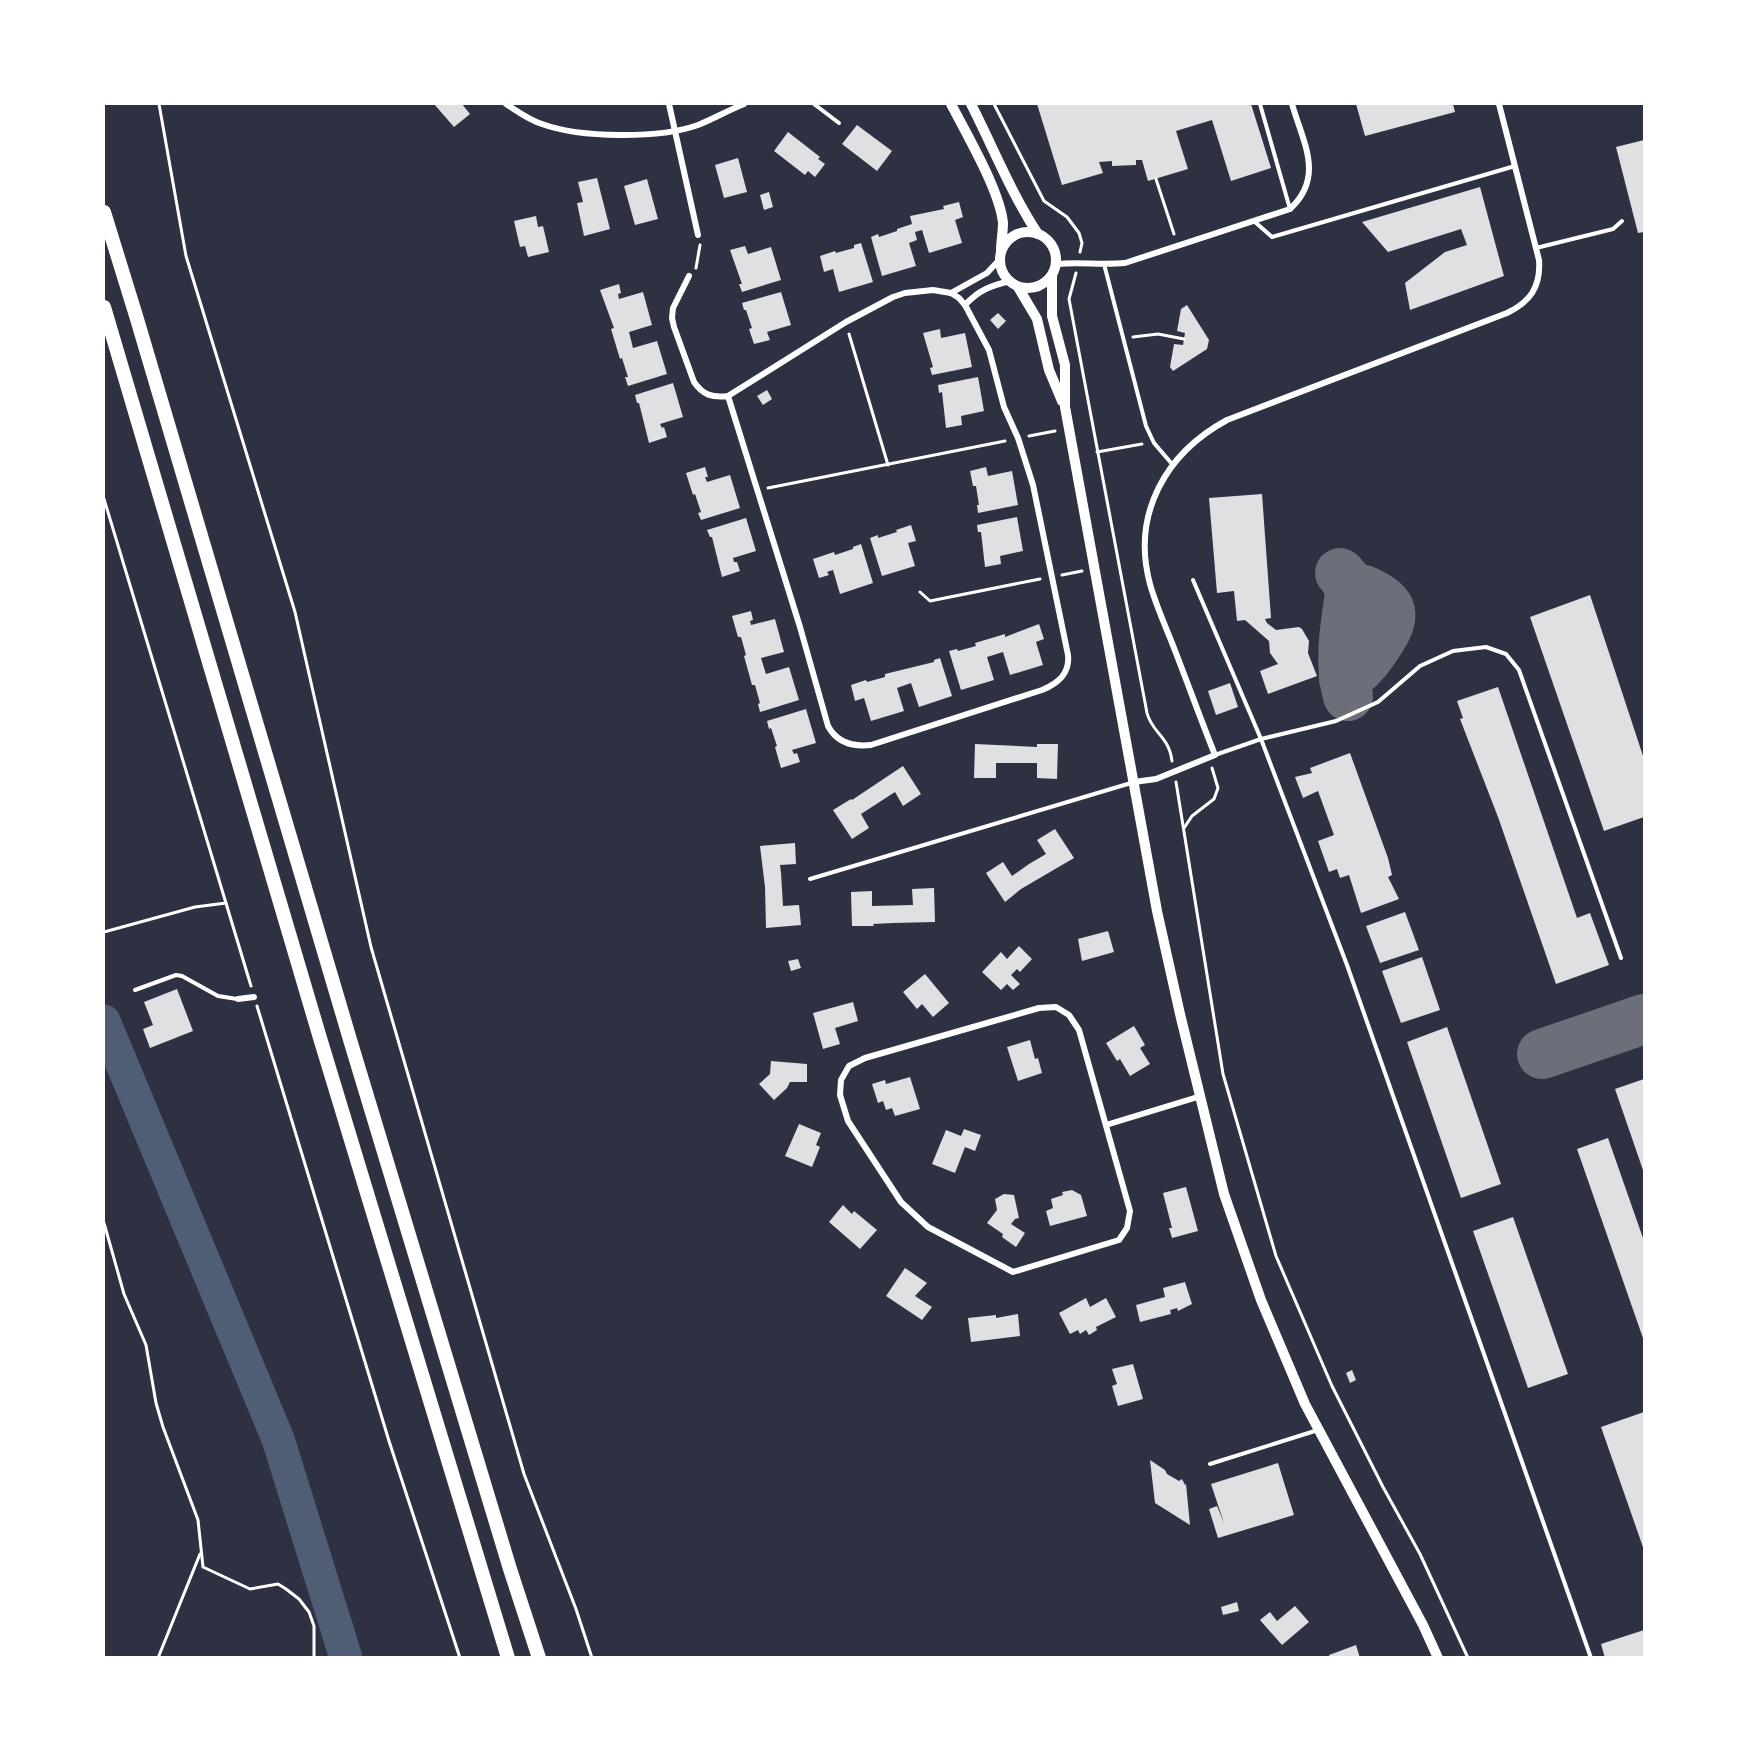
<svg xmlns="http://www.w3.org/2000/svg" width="1748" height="1761" viewBox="0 0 1748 1761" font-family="'Nunito Sans',sans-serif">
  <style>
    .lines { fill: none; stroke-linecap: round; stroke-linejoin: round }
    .river { stroke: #4f5d75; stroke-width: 33 }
    .taxiway { stroke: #6c6f7a; stroke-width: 50 }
    .building { fill: #e0e0e3 }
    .path { stroke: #fff; stroke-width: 3 }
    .service { stroke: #fff; stroke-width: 4 }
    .minor { stroke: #fff; stroke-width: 6 }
    .secondary { stroke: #fff; stroke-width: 10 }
    .motorway { stroke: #fff; stroke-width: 14 }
  </style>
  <rect width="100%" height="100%" fill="#2d3142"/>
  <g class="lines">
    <!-- river -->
    <polyline class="river" points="104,1021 278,1439 346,1658"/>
    <!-- taxiway -->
    <g class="taxiway">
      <path d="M1340,573C1344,577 1348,584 1353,587C1357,589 1362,589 1366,591C1396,605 1396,616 1379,642C1369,657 1360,670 1344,679"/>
      <path d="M1348,696C1338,659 1346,624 1351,586"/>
      <polyline points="1542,1054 1644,1019"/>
    </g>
  </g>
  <!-- building -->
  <g class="building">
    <polygon points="434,104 462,104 470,114 454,127"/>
    <polygon points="1037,104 1251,104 1271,168 1231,181 1212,120 1176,131 1188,169 1148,181 1142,160 1136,160 1136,165 1112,166 1112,161 1099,162 1103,173 1062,185"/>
    <polygon points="1356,104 1453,104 1455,112 1365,136"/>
    <polygon points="857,125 892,151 877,171 842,144"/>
    <polygon points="788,132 820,157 818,159 825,164 815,177 808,171 805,175 774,151"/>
    <polygon points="1644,140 1644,232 1638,233 1616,147"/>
    <polygon points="738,158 747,192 724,198 715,165"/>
    <polygon points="597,178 610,229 584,236 577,203 583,202 578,182"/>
    <polygon points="647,179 658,219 635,225 624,186"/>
    <polygon points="1480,187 1504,276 1410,310 1405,283 1445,252 1467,245 1461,229 1388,252 1362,222"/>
    <polygon points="769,192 773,207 764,210 760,195"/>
    <polygon points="959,202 963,217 955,220 962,243 929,253 922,230 915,232 917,240 909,243 916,266 882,276 871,237 878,234 879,237 897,231 897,229 912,224 910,216 944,209 943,206"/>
    <polygon points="536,216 538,227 543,226 549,252 528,257 525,246 520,247 514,221"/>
    <polygon points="861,243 873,282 839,292 833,269 824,272 820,256 835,251 836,253 854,248 854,245"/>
    <polygon points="745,246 748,254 771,247 781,280 742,292 739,284 742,284 730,250"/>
    <polygon points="619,284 621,293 618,294 619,299 643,292 652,325 629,332 633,348 657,341 667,374 628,386 625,377 628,377 622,358 620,359 611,329 614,328 600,290"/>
    <polygon points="781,292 791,325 767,332 770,340 754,344 749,329 752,328 746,310 744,310 742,303"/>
    <polygon points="1187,305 1209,340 1207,349 1173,371 1170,367 1174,344 1183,345 1185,333 1177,331 1181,309"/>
    <polygon points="998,313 1006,321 998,329 990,320"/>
    <polygon points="940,329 941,338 965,333 972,367 932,375 930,368 933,367 923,333"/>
    <polygon points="978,377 984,411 961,416 962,425 946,428 942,392 939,393 938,385"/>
    <polygon points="673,383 683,417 660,424 662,428 664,427 667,437 649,443 639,403 637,403 635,395"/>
    <polygon points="767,390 772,399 763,405 757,396"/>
    <polygon points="705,467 708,477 705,477 707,482 730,475 740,508 701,520 698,513 701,512 695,494 693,495 686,473"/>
    <polygon points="986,467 988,476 1012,471 1018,505 978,513 977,505 979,505 976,486 973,486 970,471"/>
    <polygon points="1262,494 1271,618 1265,619 1267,623 1276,630 1299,627 1302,629 1309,641 1308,653 1317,676 1268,694 1260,671 1278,664 1270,653 1269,641 1245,620 1237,621 1234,591 1217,593 1209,498"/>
    <polygon points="1017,517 1023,551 1000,556 1001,564 985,567 981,532 978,532 977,525"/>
    <polygon points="746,518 756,551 733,558 734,562 737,562 740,571 722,577 712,537 710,537 707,530"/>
    <polygon points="911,525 916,541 908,543 915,566 882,576 870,538 878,535 878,538 897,532 896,530"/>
    <polygon points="861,544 873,583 840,594 833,570 827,572 829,575 819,578 813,559 834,552 835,555 853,549 853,547"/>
    <polygon points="1590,595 1644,759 1644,817 1604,831 1530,617"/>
    <polygon points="751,611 753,620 750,621 751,625 775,619 784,652 761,658 766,674 789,667 799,700 760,712 758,704 760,703 755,685 752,685 744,656 746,655 741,637 738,637 732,616"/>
    <polygon points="1039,624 1044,639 1036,642 1043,665 1010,675 1003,652 987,657 994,680 961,690 949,651 957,649 958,651 976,646 975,643 1005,634 1005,637"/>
    <polygon points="940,658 952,696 919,707 911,683 897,688 904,711 871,721 864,698 855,701 851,685 866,680 867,682 885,677 885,674 934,662 934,660"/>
    <polygon points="1230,683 1238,707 1216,715 1208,691"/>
    <polygon points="1498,687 1577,918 1590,913 1609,965 1556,984 1498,817 1460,719 1463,718 1457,701"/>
    <polygon points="806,709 816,743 792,750 794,754 797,753 800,762 781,768 775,747 777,746 771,728 769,729 767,721"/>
    <polygon points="975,744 1037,747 1037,744 1058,744 1057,779 1037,778 1037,763 996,763 996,778 974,778"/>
    <polygon points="1350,753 1388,858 1392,875 1388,877 1399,899 1361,913 1349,875 1340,878 1337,869 1329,872 1318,841 1334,835 1318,791 1303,798 1295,777 1312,773 1310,768"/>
    <polygon points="903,766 921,794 903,806 895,792 861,814 869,828 852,839 833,810 851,799 852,800"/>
    <polygon points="1055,829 1074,858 1021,889 1005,902 986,873 1003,862 1012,876 1029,864 1046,854 1037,840"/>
    <polygon points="795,843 796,864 780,865 781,873 783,906 799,905 801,925 766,928 765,887 760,846"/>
    <polygon points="934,888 935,922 893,923 873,924 874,926 852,926 851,892 872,891 872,906 913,905 912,889"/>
    <polygon points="1405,912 1419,950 1380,963 1366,926"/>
    <polygon points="1108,931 1114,952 1082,961 1078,939"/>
    <polygon points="1019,946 1032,959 1020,972 1017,969 1011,975 1020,984 1013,990 1007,984 1001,990 982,972 1001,952 1007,959"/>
    <polygon points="1422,957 1440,1010 1401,1023 1382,971"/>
    <polygon points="798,959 801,968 791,971 788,961"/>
    <polygon points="925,974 949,1003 933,1017 922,1004 917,1009 903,992"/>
    <polygon points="177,989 193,1031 150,1048 143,1029 153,1025 144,1002"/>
    <polygon points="853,1002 858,1021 835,1028 840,1044 823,1049 813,1013"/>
    <polygon points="1134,1026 1145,1045 1140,1048 1150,1064 1130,1076 1120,1059 1117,1061 1106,1043"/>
    <polygon points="1447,1027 1501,1184 1461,1198 1407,1042"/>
    <polygon points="1030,1040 1035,1059 1038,1058 1042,1073 1018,1081 1007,1047"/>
    <polygon points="771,1061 807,1064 807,1082 790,1082 787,1088 774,1100 759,1084 770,1074"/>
    <polygon points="910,1077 920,1109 895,1116 892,1108 886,1110 883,1101 878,1103 872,1084 885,1080 886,1084"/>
    <polygon points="1644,1079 1644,1173 1615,1089"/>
    <polygon points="799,1124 821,1133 816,1145 820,1147 812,1167 785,1156"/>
    <polygon points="964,1129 981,1135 975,1151 965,1147 955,1173 932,1164 946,1130 961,1136"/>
    <polygon points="1608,1138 1644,1241 1644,1341 1577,1149"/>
    <polygon points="1186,1187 1198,1231 1172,1238 1169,1228 1172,1228 1163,1193"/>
    <polygon points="1072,1190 1081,1195 1087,1216 1050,1226 1046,1211 1053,1208 1051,1199 1063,1195 1062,1192"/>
    <polygon points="1004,1194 1014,1195 1019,1218 1015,1219 1011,1224 1025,1233 1016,1247 1002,1237 1003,1234 987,1223 997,1210 995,1199"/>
    <polygon points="843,1205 852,1214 854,1211 877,1230 860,1249 829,1222"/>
    <polygon points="1513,1217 1568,1374 1528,1388 1473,1231"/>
    <polygon points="905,1268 927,1283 915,1296 932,1307 922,1320 886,1296"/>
    <polygon points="1185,1282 1192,1304 1178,1311 1177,1308 1170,1310 1171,1314 1140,1322 1136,1305 1165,1297 1163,1288"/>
    <polygon points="1086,1298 1090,1307 1106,1298 1116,1317 1096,1327 1097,1330 1089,1335 1086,1330 1080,1334 1078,1330 1070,1334 1059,1313"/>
    <polygon points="1018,1314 1020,1336 971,1342 968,1318 996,1315 996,1318"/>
    <polygon points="1133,1364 1143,1399 1118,1406 1112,1386 1117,1384 1112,1369"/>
    <polygon points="1352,1370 1356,1380 1350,1383 1346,1373"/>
    <polygon points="1644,1412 1644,1550 1601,1427"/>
    <polygon points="1150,1460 1165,1470 1167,1474 1179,1481 1182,1479 1185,1485 1186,1484 1190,1525 1155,1503"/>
    <polygon points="1278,1463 1294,1515 1218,1538 1209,1509 1217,1506 1224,1523 1211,1484"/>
    <polygon points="1237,1602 1239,1611 1223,1615 1221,1607"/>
    <polygon points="1295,1606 1309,1622 1282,1645 1260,1620 1270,1612 1277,1621"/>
    <polygon points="1644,1630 1644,1658 1605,1658 1601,1644"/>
    <polygon points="1356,1645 1360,1658 1330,1658 1329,1655"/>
  </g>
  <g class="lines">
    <!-- path -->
    <g class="path">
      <polyline points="159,104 186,256 295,612 371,947 524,1474 576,1609 592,1658"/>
      <polyline points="994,104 1044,201 1067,217 1079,233 1082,243 1080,252"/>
      <polyline points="1156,179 1174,234"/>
      <polyline points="696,268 700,245"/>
      <path d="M1076,273L1069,299L1147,713C1152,733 1169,736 1172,761"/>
      <polyline points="849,334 888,465"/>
      <polyline points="1133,337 1158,334 1184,339"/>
      <polyline points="1029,436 1055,431"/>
      <polyline points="1097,452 1142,444"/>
      <polyline points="768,488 1005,441"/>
      <polyline points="104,499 251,986"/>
      <polyline points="1062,575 1082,571"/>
      <polyline points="920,592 930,601 1040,579"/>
      <polyline points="1176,782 1223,1074 1276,1256 1332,1386 1383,1487 1420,1554 1468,1658"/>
      <polyline points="1184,828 1192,816 1214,799 1218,788 1212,768"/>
      <polyline points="104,932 195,907 226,903"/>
      <polyline points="257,1006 389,1441 460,1658"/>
      <polyline points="104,1223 124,1294 146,1345 156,1403 163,1427 198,1520 203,1567 250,1589 278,1584 286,1589 299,1599 309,1612 314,1626 314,1658"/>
      <polyline points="158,1658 200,1554"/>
    </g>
    <!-- service -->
    <g class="service">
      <polyline points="814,104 839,123"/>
      <polyline points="1260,104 1290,209"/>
      <polyline points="1255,222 1272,237 1515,166"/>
      <polyline points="1536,248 1613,229 1622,221"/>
      <polyline points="1104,264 1146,426 1154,443 1172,464"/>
      <polyline points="1193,580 1261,739 1347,965 1591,1658"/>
      <polyline points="1215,755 1261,739 1336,721 1378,702 1420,666 1453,651 1486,647 1506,654 1519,670 1621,958"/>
      <polyline points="810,879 1131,783"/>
      <polyline points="135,990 176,975 182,976 218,996 237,999"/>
      <polyline points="1210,1464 1318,1430"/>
    </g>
    <!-- minor -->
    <g class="minor">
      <path d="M506,104C517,111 529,120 542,124C580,138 659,139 698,125C713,119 729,110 744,104"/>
      <polyline points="669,104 698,235"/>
      <path d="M1057,264C1079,262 1102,265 1125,263L1290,209C1325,177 1303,142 1292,104"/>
      <path d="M689,276L673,308L672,318L674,327L694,382C703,395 712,398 728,396L846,322L893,297L905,293L933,290L951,293L959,298L965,305L989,350L1004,407L1018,438L1033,485L1068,655C1070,673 1059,683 1042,690L871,745C853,747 837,743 828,726L800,627L728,396"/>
      <polyline points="951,293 987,273 1000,259"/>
      <path d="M965,305C979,290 990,286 1010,281"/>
      <path d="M1134,782L1156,779L1215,755C1201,720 1188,684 1174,648C1166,627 1156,606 1150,584C1131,514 1166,453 1227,420L1507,313C1530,302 1541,287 1539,260L1499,104"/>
      <polyline points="238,999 254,997"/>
      <polygon points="1056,1007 1069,1015 1079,1030 1130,1211 1127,1228 1119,1240 1013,1272 928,1227 901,1202 848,1121 840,1095 841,1080 849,1066 865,1058 1039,1008"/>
      <polyline points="1106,1125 1201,1096"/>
    </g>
    <!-- secondary -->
    <g class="secondary">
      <path d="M951,104C967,135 1000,191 1003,223C1003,232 1001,242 1001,251"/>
      <path d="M971,104C993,147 1011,193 1038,234"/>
      <circle cx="1028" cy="260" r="28"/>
      <polyline points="1052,276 1052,316 1065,365 1065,407 1157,911 1180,1014 1224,1194 1261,1300 1305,1404 1423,1625 1438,1658"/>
      <polyline points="1018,287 1037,319 1049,370 1062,401"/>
    </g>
    <!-- motorway -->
    <g class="motorway">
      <polyline points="104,212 137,319 351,1043 510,1569 539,1658"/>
      <polyline points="104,307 320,1038 508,1658"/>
    </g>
  </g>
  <!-- border -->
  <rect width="1748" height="1761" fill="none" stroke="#ffffff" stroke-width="210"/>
</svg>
